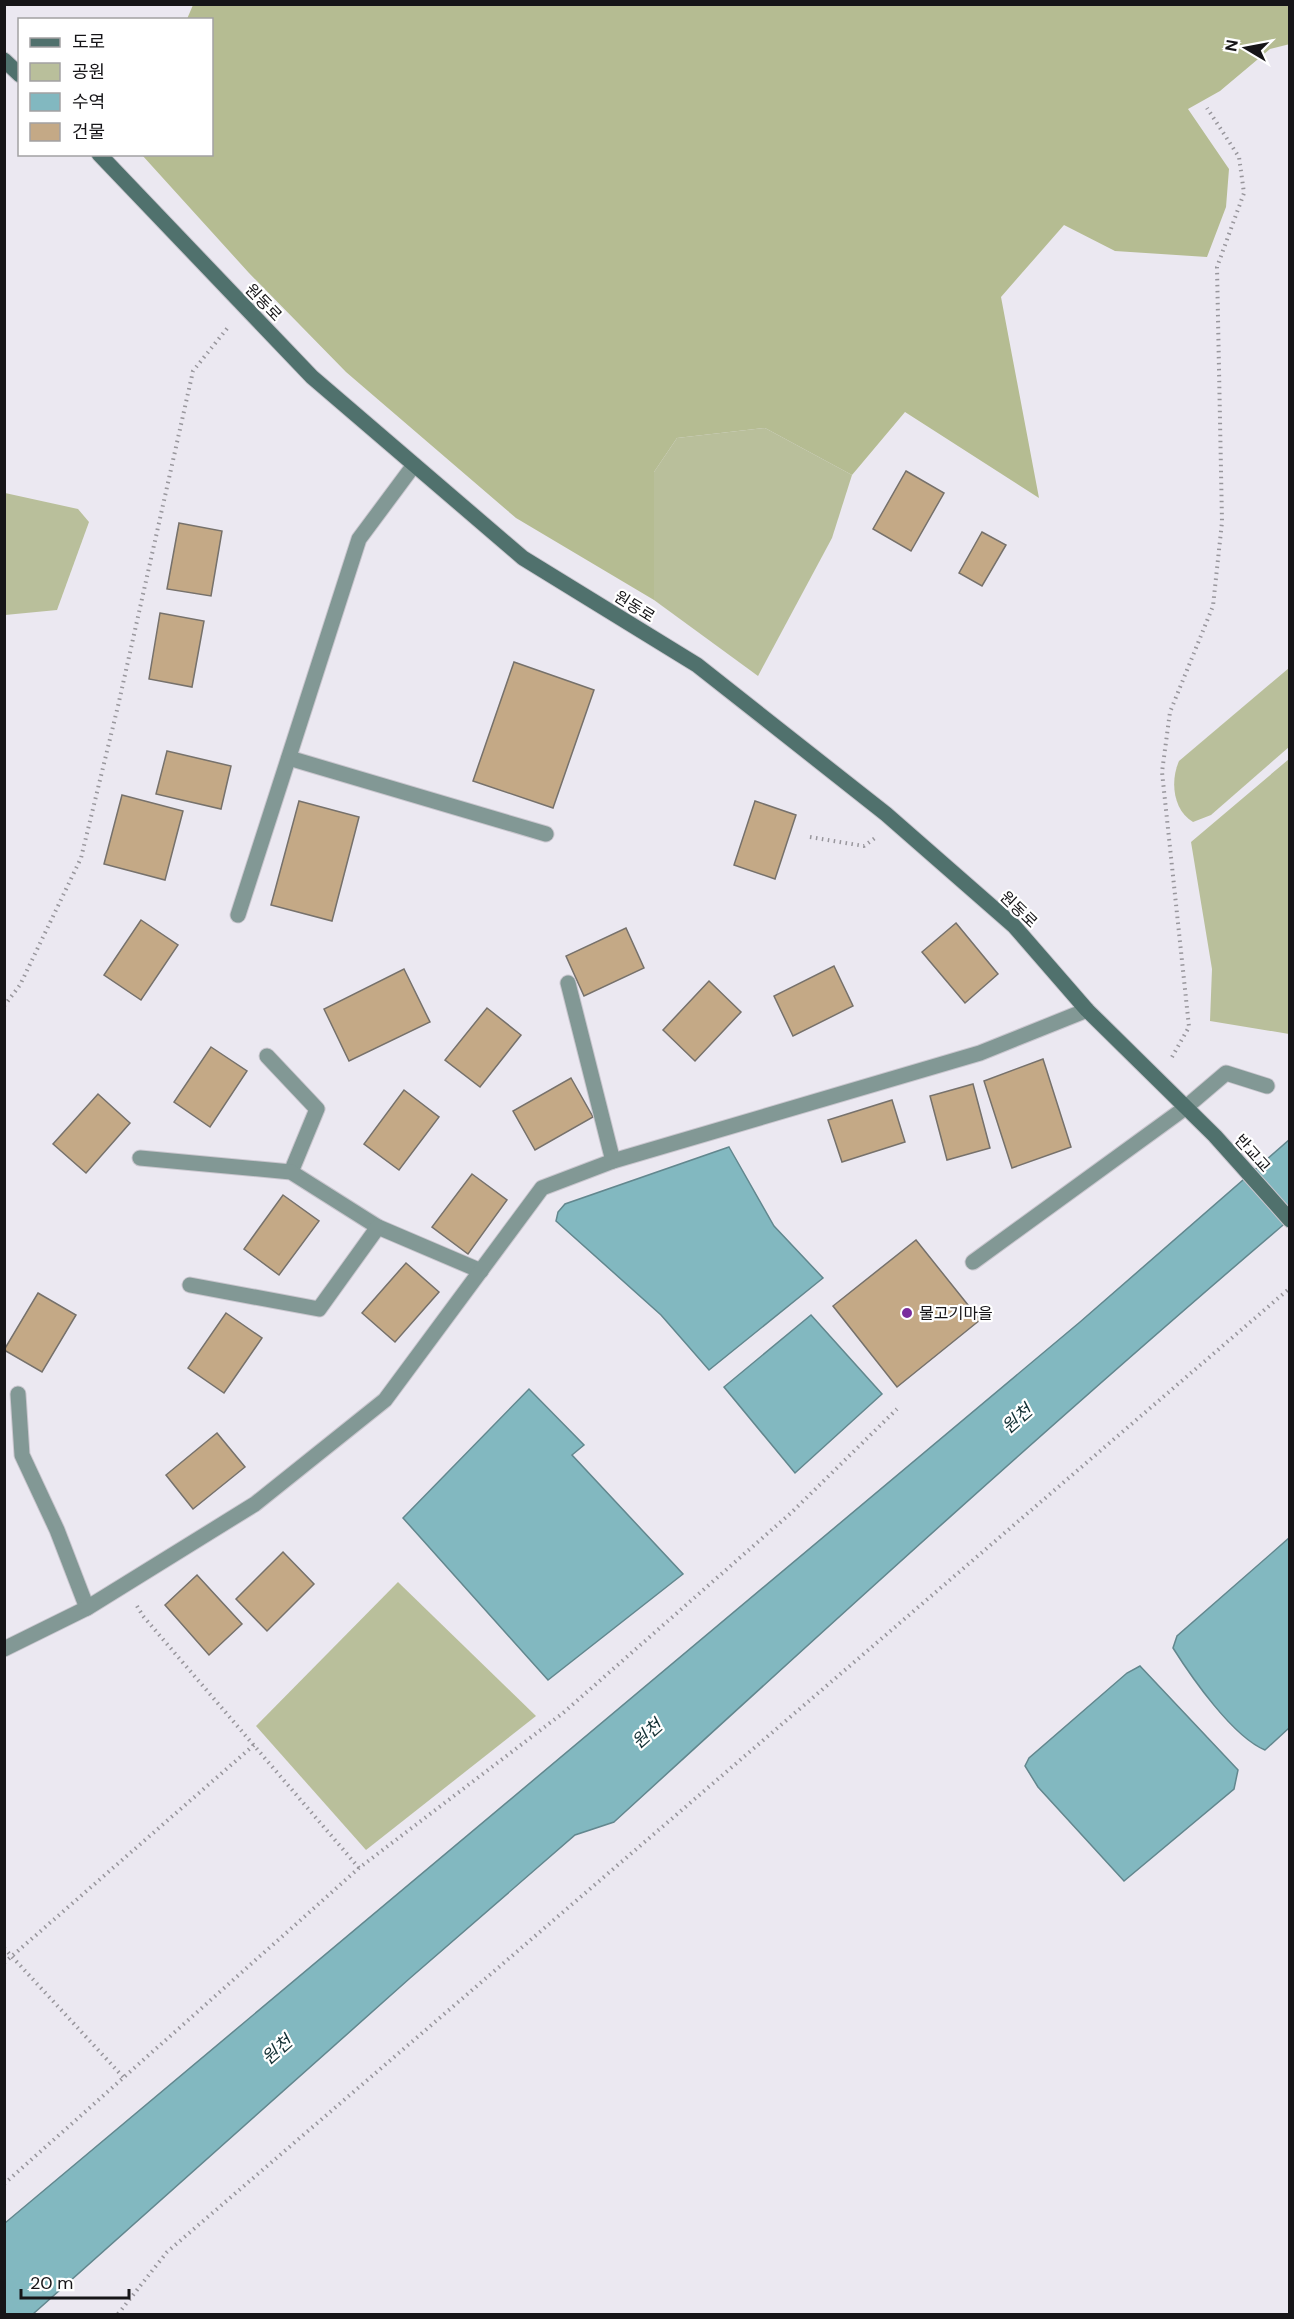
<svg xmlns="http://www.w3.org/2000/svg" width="1294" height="2319" viewBox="0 0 1294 2319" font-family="'DM Sans','Noto Sans KR',sans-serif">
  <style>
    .green { fill: #b9bf9b }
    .forest { fill: #b5bc92 }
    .water { fill: #82b8c0; stroke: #62878e; stroke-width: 1.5 }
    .building { fill: #c4a986; stroke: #76716b; stroke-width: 1.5 }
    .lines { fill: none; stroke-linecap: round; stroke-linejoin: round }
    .lane-casing { stroke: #c9c6ce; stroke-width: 17 }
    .street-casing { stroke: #c9c6ce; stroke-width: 17 }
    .secondary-casing { stroke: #c9c6ce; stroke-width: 17 }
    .path { stroke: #98969c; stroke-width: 4; stroke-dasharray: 1.5 4.5; stroke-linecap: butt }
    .lane { stroke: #829895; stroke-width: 15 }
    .street { stroke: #829895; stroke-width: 15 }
    .secondary { stroke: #50716d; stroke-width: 15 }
    .poi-dot { fill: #7a2c9d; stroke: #fff; stroke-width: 2 }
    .labels { text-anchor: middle; stroke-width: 4.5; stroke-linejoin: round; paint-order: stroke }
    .street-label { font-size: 16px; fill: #161518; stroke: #fff }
    .poi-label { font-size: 16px; fill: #161518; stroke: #fff; text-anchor: start }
    .water-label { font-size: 18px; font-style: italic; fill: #133034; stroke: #fff }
  </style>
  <rect width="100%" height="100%" fill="#ebe8f1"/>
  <!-- green -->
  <g class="green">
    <polygon points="765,428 852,475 832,538 758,676 654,600 654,472 677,438"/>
    <polygon points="5,493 78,509 89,522 57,610 5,615"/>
    <path d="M1289,668V747L1211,815L1193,822C1173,810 1170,781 1179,761Z"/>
    <polygon points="1289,759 1289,1034 1210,1021 1212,969 1191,842"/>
    <polygon points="398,1582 536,1716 366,1850 256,1726"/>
  </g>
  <!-- forest -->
  <polygon class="forest" points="193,5 1289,4 1290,44 1270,49 1220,91 1188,109 1229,169 1226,207 1207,257 1115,251 1064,225 1001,297 1039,498 905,412 852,475 765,428 677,438 654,472 654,600 516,518 346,372 249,273 142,155 212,154 212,20 187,19"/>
  <!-- water -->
  <g class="water">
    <path d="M1289,1140V1220C1060,1415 837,1618 614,1822L575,1835L409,1979L33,2314H5V2223L1080,1322Z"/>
    <polygon points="729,1147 774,1226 823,1278 709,1370 661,1315 556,1221 558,1212 565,1204"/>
    <polygon points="811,1315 882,1394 795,1473 724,1387"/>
    <polygon points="529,1389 584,1445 572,1455 683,1574 548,1680 403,1518"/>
    <path d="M1289,1538V1728L1265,1750C1233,1737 1192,1678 1173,1648L1177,1636Z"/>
    <polygon points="1140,1666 1238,1770 1234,1789 1124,1881 1038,1787 1025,1766 1029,1758 1127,1673"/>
  </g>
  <!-- building -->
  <g class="building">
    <polygon points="906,471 944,493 911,551 873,529"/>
    <polygon points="179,523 222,531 211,596 167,589"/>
    <polygon points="982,532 1006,545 982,586 959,573"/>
    <polygon points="160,613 204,621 192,687 149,679"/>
    <polygon points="514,662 594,690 553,808 473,781"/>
    <polygon points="167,751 231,766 221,809 156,794"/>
    <polygon points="122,795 183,811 165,880 104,864"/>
    <polygon points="299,801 359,817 332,921 271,905"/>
    <polygon points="755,801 796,815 775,879 734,865"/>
    <polygon points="141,920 178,945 141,1000 104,975"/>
    <polygon points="956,923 998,974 965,1003 922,952"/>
    <polygon points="626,928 644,968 584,996 566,956"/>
    <polygon points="834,966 853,1006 793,1036 774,996"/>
    <polygon points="404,969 430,1022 349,1061 324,1009"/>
    <polygon points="709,981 741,1012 695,1061 663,1030"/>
    <polygon points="487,1008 521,1035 480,1087 445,1060"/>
    <polygon points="211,1047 247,1071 210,1127 174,1102"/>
    <polygon points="1043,1059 1071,1147 1012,1168 984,1081"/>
    <polygon points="571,1078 593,1117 535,1150 513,1111"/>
    <polygon points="973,1084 990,1148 947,1160 930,1096"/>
    <polygon points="404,1090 439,1117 399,1170 364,1144"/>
    <polygon points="98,1094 130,1123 86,1173 53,1144"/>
    <polygon points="892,1100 905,1142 842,1162 828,1120"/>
    <polygon points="472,1174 507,1200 468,1254 432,1227"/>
    <polygon points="283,1195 319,1221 279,1275 244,1249"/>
    <polygon points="916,1240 980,1320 897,1387 833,1306"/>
    <polygon points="406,1263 439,1292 395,1342 362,1313"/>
    <polygon points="38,1293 76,1315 42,1372 4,1350"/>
    <polygon points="226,1313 262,1338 224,1393 188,1368"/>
    <polygon points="217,1433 245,1467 193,1509 166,1475"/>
    <polygon points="283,1552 314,1584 267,1631 236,1599"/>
    <polygon points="197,1575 242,1624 209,1655 165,1605"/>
  </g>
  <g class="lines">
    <!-- lane casing -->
    <g class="lane-casing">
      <g id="lane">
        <polyline points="568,983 613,1161"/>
        <polyline points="267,1056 317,1109 291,1172"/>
        <polyline points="140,1158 291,1172 378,1227 481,1271"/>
        <polyline points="973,1262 1185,1108 1226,1073 1267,1086"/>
        <polyline points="190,1285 319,1309 378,1227"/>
        <polyline points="18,1394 22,1455 57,1530 87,1608"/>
        <polyline points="4,1649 87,1608 255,1504 385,1400 542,1188 613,1161 980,1053 1087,1010"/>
      </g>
    </g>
    <!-- street casing -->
    <g class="street-casing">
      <g id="street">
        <polyline points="289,758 546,834"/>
        <polyline points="238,915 359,539 414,465"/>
      </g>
    </g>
    <!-- secondary casing -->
    <g class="secondary-casing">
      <g id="secondary">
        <polyline points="4,60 20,75"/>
        <polyline points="99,154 312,377 523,558 697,665 886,814 1014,926 1087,1010 1215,1136 1290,1220"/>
      </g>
    </g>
    <!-- path -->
    <g class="path">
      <polyline points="810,837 864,846 875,838"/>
      <polyline points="4,1006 20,985 81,858 118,706 193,371 229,326"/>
      <polyline points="1172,1057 1189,1027 1162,772 1170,712 1213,606 1222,522 1217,267 1244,193 1239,157 1207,108"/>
      <polyline points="137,1606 143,1616 359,1868"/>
      <polyline points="4,1948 124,2078"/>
      <polyline points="4,1963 254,1745"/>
      <polyline points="4,2184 359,1868 563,1713 792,1512 897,1409"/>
      <polyline points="118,2314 167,2252 1290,1288"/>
    </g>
    <!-- lane -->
    <use href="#lane" class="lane"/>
    <!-- street -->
    <use href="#street" class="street"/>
    <!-- secondary -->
    <use href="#secondary" class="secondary"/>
  </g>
  <!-- markers -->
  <circle class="poi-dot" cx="907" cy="1313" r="6"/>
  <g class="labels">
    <!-- street labels -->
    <g class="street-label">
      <text transform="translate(264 302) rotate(46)" y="6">원동로</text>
      <text transform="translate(635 606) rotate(32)" y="6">원동로</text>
      <text transform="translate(1019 909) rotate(44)" y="6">원동로</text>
      <text transform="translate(1253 1153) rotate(48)" y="6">반교교</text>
    </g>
    <!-- poi labels -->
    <g class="poi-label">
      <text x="919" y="1319">물고기마을</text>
    </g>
    <!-- water labels -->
    <g class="water-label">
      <text transform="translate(1017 1419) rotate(-41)" y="6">원천</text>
      <text transform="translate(647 1734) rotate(-41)" y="6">원천</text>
      <text transform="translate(277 2050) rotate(-41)" y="6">원천</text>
    </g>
  </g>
  <!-- border -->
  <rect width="1294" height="2319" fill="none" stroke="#161518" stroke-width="12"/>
  <!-- legend -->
  <rect x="18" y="18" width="195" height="138" fill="#ffffff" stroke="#a2a1a3" stroke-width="1.5"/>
  <rect x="30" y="38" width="30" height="9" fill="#50716d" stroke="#a2a1a3" stroke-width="1.5"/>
  <text x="72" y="48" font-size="18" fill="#161518">도로</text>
  <rect x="30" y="63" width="30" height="18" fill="#b9bf9b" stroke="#a2a1a3" stroke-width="1.5"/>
  <text x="72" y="78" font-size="18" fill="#161518">공원</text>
  <rect x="30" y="93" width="30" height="18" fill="#82b8c0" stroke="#a2a1a3" stroke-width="1.5"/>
  <text x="72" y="108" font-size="18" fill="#161518">수역</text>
  <rect x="30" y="123" width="30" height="18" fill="#c4a986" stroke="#a2a1a3" stroke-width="1.5"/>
  <text x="72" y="138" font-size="18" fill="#161518">건물</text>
  <!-- north arrow -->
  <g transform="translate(1246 48) rotate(280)" stroke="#ffffff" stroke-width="4.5" paint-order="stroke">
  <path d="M0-4.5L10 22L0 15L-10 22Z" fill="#161518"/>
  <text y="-9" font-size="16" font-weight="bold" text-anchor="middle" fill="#161518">N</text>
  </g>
  <!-- scale -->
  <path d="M21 2289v9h108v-9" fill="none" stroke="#161518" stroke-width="3"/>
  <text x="30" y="2289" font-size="18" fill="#161518" stroke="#ffffff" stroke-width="4.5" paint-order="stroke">20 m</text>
</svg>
